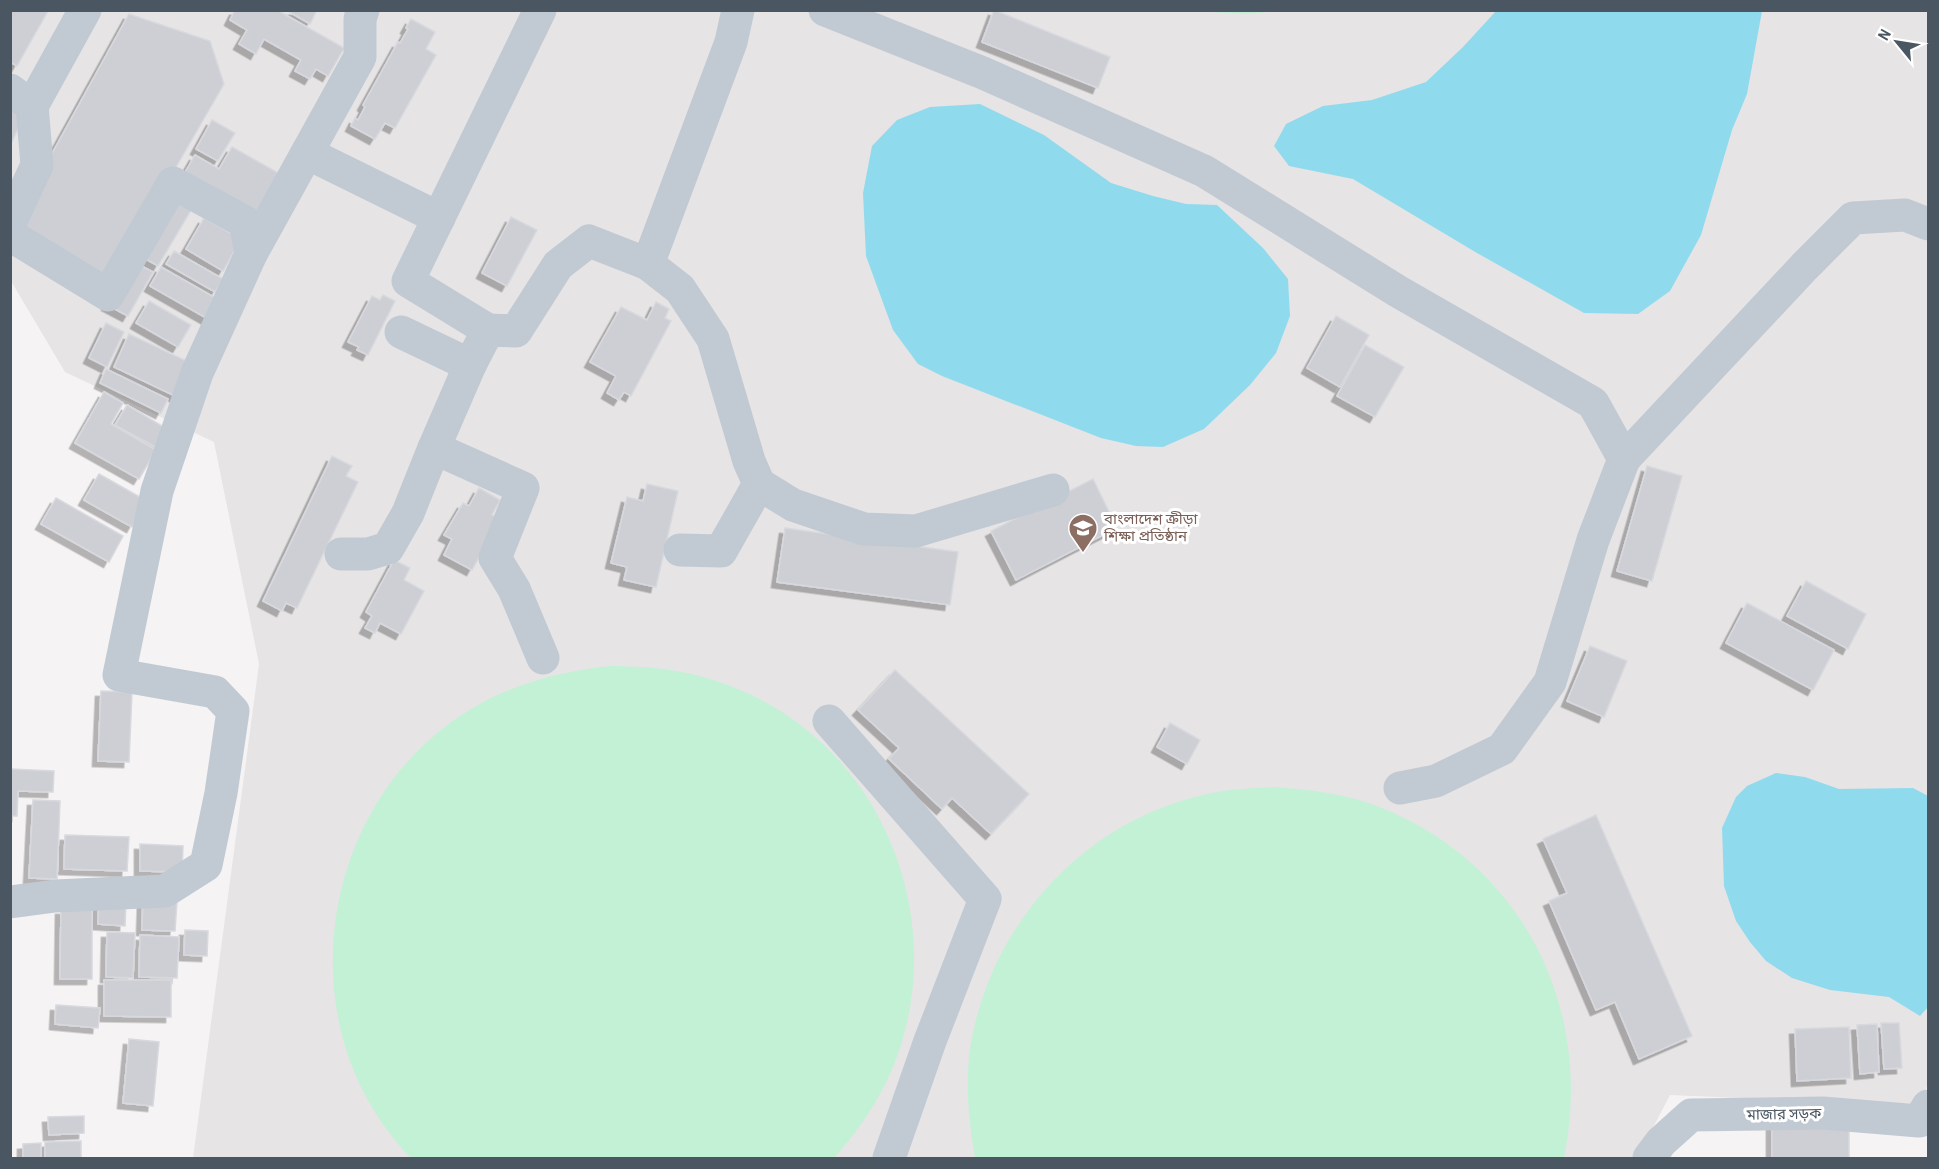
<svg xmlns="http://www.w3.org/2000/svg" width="1939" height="1169" viewBox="0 0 1939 1169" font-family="'Archivo Narrow','Noto Sans Bengali',sans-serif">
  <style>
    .education { fill: #e6e4e5 }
    .green { fill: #c3f1d5 }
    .water { fill: #90daee }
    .building { fill: #cdcfd5; stroke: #d7d9de; stroke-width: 1.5; filter: url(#shadow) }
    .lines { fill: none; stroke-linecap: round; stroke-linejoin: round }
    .minor { stroke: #c1cad2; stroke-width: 33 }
    .labels { text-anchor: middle; stroke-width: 6; stroke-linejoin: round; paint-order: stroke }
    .education-label { font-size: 15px; fill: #785e54; stroke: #fff; text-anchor: start }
    .street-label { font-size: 15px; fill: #4a5661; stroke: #fff }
  </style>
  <defs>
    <filter id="shadow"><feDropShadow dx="-5.5" dy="5.5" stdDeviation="0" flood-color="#0004"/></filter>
  </defs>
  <rect width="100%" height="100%" fill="#f5f3f3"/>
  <!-- education -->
  <polygon class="education" points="10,11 1928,11 1928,1083 1920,1106 1670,1095 1637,1158 193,1158 259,664 214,442 65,372 11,281"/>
  <!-- green -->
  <g class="green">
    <polygon points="1197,11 1281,11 1243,14"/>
    <path d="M609,666C646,666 681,669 716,681C876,732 955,914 893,1067C879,1101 858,1131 834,1158H411C284,1028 317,802 471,709C514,683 560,672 609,666Z"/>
    <path d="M1275,787C1312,790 1348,794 1382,808C1525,866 1594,1011 1564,1158H975C969,1122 965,1086 970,1049C989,927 1081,823 1203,795C1226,789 1251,788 1275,787Z"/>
  </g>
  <!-- water -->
  <g class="water">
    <polygon points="1496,11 1762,11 1747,94 1732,130 1701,235 1670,291 1638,314 1584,313 1477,253 1353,179 1289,166 1274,146 1286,124 1323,106 1372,100 1426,82 1463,47"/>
    <polygon points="980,104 1044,135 1111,183 1153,196 1186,204 1217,205 1263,248 1288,279 1290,316 1276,353 1250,385 1204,429 1163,447 1136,446 1101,438 942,376 918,364 893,330 866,256 863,193 872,146 897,120 930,107"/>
    <polygon points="1776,773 1805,777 1839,789 1913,788 1928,796 1928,1007 1920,1016 1889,997 1830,990 1792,978 1766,961 1750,942 1736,921 1724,886 1722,828 1736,797 1747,786"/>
  </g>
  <!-- building -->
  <g class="building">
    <polygon points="10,10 48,11 17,66 10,62"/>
    <polygon points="235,10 277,10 344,48 328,76 316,69 310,79 295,71 301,60 264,39 256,54 239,44 247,30 230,20"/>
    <polygon points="286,10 317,10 310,24"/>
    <polygon points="994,10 1110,57 1098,88 982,42"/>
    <polygon points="129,14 210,41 224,84 108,285 11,228"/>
    <polygon points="411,19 435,32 426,49 436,55 395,128 385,123 375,139 351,126 355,118 358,120 365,107 363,105 398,42 400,43 408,29 406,28"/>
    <polygon points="10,104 26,111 10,146"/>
    <polygon points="212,120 235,133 218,161 196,149"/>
    <polygon points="232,147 282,175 257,219 183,176 195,155 219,169"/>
    <polygon points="171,194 193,207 158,266 137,254"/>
    <polygon points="511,217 537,230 507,286 482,273"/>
    <polygon points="204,218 241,239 223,271 186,249"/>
    <polygon points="174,251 223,279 215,292 166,264"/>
    <polygon points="132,261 153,272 128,316 107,305"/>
    <polygon points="161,267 226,304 215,323 150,286"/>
    <polygon points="383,295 395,301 368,355 357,350 359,347 348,342 372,296 380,300"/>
    <polygon points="149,301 191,325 178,347 136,323"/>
    <polygon points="656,302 669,309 665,318 671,321 631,396 624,392 619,400 607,393 616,376 590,362 621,307 647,320"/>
    <polygon points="1336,316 1369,335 1340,387 1307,368"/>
    <polygon points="106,323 124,332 107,367 89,358"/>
    <polygon points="129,334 191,363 175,396 114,367"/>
    <polygon points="1365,345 1404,367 1375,417 1337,396"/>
    <polygon points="106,369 168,399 161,413 100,383"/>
    <polygon points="104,392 123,403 111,424 156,450 139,479 75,443"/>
    <polygon points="127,405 167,429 157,448 115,425"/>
    <polygon points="332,456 352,466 346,476 358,482 297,608 286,603 282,611 263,601"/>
    <polygon points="1647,466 1682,476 1652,581 1617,571"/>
    <polygon points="99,474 147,501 132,527 84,500"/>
    <polygon points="1093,479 1117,528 1016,580 991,531"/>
    <polygon points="647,484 678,491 656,587 624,580 627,567 611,563 627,497 643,501"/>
    <polygon points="479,488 500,500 492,515 500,519 472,570 444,555 452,539 444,535 463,503 469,506"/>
    <polygon points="56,498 123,536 109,562 41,524"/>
    <polygon points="785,528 958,552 950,605 777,582"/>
    <polygon points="394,560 410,568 404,580 424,591 401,634 380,623 375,633 365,628 372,616 366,612"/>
    <polygon points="1806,581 1866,614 1848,649 1787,616"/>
    <polygon points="1747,603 1834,650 1813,690 1726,643"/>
    <polygon points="1590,646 1627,661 1604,717 1567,701"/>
    <polygon points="895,670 1029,794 991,834 952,798 942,809 889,759 899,748 858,710"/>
    <polygon points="101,691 132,692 129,762 98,761"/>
    <polygon points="1170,723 1200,740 1187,764 1157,747"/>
    <polygon points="10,769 54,771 53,792 18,791 17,816 10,816"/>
    <polygon points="33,800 60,801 57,879 29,878"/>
    <polygon points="1596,815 1692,1036 1639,1059 1615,1002 1596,1010 1549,901 1567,893 1543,839"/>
    <polygon points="65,835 129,837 127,871 64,869"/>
    <polygon points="140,844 183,846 182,872 140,871"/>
    <polygon points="99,900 126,902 125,926 98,924"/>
    <polygon points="143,900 177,901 175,931 142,930"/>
    <polygon points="61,909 92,910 92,979 60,979"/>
    <polygon points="185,930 208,931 207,956 184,955"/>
    <polygon points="107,932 135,933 133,978 106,977"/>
    <polygon points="140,935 179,937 177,978 139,977"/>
    <polygon points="104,980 171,980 171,1017 104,1016"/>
    <polygon points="56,1005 100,1008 98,1028 55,1024"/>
    <polygon points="1881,1023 1899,1023 1902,1068 1884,1069"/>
    <polygon points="1877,1024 1879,1072 1860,1074 1857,1025"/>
    <polygon points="1849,1027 1851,1078 1797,1081 1795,1029"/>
    <polygon points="129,1039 159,1042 153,1106 123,1103"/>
    <polygon points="84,1116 84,1133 49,1135 48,1117"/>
    <rect x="1772" y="1122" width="77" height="36"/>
    <polygon points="81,1141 81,1158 45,1158 45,1142"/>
    <polygon points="41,1143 41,1158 23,1158 23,1144"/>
  </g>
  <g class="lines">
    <!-- minor -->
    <g class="minor">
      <polyline points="825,10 983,73 1204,171 1399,292 1593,403 1624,459 1593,540 1550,682 1502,749 1436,781 1400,788"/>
      <polyline points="10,90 32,106 37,165 10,223"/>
      <polyline points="32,106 85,10"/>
      <polyline points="307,153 439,218"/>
      <polyline points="10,235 108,295 173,183 245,222 251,254 197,373 157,491 119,675 215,692 233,711 221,793 206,865 165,891 55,896 10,902"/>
      <polyline points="251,254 360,57 360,19 363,10"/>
      <polyline points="488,330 408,281 540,10"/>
      <polyline points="401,332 470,365"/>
      <polyline points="434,448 523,488 495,558 514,589 543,658"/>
      <polyline points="1624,459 1805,266 1853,218 1905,215 1928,224"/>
      <polyline points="759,484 793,505 864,529 916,531 1053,490"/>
      <polyline points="680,550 721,551 759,484 749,461 713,339 680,289 648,264 731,42 738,10"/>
      <polyline points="341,554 368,554 388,548 408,513 434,448 470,365 488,330 516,331 558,265 589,241 648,264"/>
      <polyline points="829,721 985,899 930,1041 889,1158"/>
      <polyline points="1649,1158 1661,1142 1691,1115 1823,1113 1919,1121 1928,1106"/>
    </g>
  </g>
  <!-- icons -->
  <defs>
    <g id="university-pin" transform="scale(1.5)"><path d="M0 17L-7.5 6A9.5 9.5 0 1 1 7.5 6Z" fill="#8d6e63" stroke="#fff"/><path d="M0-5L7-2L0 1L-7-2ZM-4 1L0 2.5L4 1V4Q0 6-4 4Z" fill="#fff"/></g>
  </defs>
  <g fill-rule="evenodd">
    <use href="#university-pin" x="1083" y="528"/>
  </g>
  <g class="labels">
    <!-- education labels -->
    <g class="education-label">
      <text x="1104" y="524">বাংলাদেশ ক্রীড়া<tspan x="1104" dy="17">শিক্ষা প্রতিষ্ঠান</tspan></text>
    </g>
    <!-- street labels -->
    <g class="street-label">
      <text transform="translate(1784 1114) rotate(-1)" y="5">মাজার সড়ক</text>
    </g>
  </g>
  <!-- border -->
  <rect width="1939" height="1169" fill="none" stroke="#4a5661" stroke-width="24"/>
  <!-- north arrow -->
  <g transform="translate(1897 42) rotate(300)" stroke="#ffffff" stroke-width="4.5" paint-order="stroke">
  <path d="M0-4.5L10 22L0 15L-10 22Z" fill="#4a5661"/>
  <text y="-9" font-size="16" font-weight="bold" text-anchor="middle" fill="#4a5661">N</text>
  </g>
</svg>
